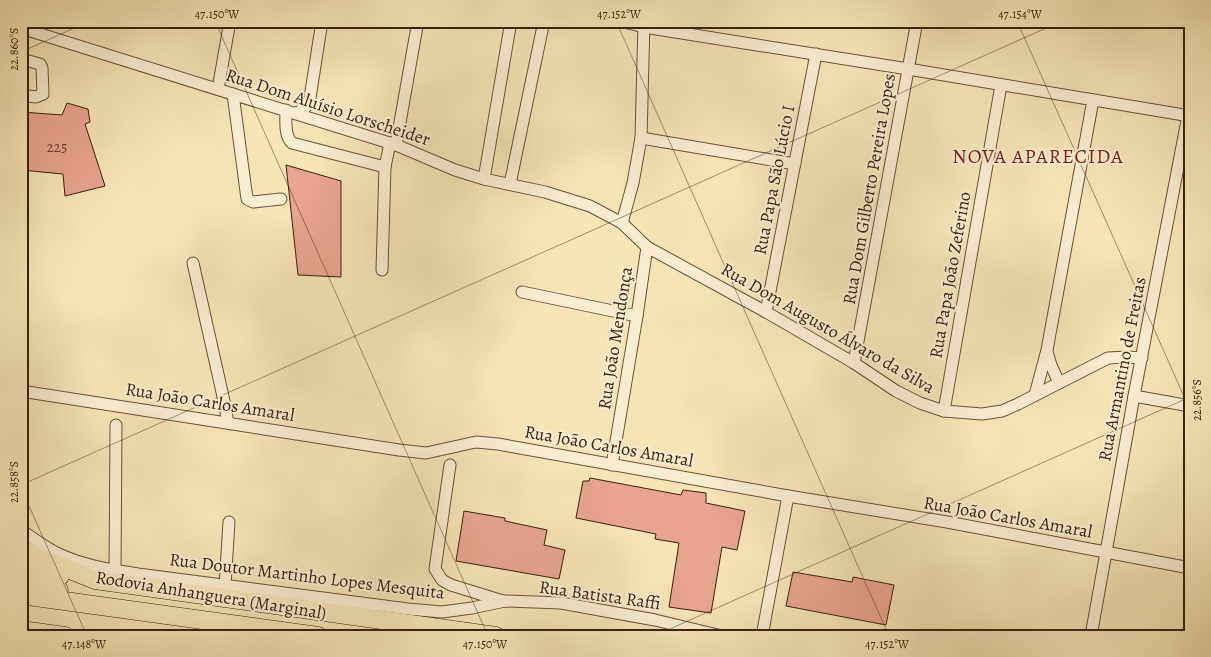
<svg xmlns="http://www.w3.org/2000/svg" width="1211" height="657" viewBox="0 0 1211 657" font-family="Alegreya,serif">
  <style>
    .building { fill: #e7a48f; stroke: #3b1f0c }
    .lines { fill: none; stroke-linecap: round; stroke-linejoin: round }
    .minor-casing { stroke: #6a5037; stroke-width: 13 }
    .highway-casing { stroke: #3b1f0c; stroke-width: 19 }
    .minor { stroke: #f9edd0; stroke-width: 11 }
    .highway { stroke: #f6e4b7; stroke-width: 18 }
    .ticks { fill: none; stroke: #3b1f0c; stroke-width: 1; stroke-opacity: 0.45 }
    .labels { text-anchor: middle; stroke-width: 4; stroke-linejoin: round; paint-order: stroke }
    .number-label { font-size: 15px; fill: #66402d }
    .street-label { font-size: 18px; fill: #3b1f0c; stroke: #f9edd0 }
    .quarter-label { font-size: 20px; letter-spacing: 1px; fill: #7a1f14; stroke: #f9edd0 }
    .neatline { fill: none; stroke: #3b1f0c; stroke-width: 2 }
    .ticks-label { font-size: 12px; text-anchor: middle; fill: #3b1f0c }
  </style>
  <rect width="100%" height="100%" fill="#f6e4b7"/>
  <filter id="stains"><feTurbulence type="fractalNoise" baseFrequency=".004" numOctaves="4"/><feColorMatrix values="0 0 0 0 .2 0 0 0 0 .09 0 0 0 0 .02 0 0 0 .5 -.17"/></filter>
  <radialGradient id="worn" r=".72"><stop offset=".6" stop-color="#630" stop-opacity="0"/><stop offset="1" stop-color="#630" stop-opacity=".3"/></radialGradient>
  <!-- building -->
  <g class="building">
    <polygon points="67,103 88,109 90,122 85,124 105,186 65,196 63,174 21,170 21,112 62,115"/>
    <polygon points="286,165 341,181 341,277 298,275"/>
    <polygon points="590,478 681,495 683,490 706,493 706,503 745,511 737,550 722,547 711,613 669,607 679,543 655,539 656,534 576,518 583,481 589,481"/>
    <polygon points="464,511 505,518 505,521 547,530 544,545 565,550 559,579 456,561"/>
    <polygon points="793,572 852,582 853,577 894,585 886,625 786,606"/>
  </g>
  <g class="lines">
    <!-- minor casing -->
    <g class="minor-casing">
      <g id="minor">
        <polyline points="620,21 644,27 908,69 1190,116"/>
        <polyline points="21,28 396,145 455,170 484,179 545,192 590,206 622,223 647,247 766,312 854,363 896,391 920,403 944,411 982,414 1002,411 1018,404 1108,358 1127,357 1142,358"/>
        <polyline points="21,59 40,64 42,68 43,94 36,97 21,95"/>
        <polyline points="218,89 230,21"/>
        <polyline points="233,94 247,199 253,202 281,199"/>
        <path d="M286,110C286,120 284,136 292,143L385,167L390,143"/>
        <path d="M296,113C305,110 307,106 310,98L322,21"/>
        <polyline points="641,138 795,164"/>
        <polyline points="396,145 418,21"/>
        <polyline points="484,179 511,21"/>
        <polyline points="510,184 544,21"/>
        <polyline points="622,223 633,183 641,138 644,21"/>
        <polyline points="193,263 224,401 228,423"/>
        <polyline points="382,270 385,167"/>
        <polyline points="522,292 637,316"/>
        <polyline points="766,312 816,54"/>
        <polyline points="1047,352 1051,365 1059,383"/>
        <polyline points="854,363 917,21"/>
        <polyline points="21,391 399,450 426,453 476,442 498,444 788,496 947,522 1190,568"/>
        <polyline points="1035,395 1047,350 1093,100"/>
        <polyline points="1134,396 1190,406"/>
        <polyline points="944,411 1001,85"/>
        <polyline points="450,465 435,569 442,580 451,585 503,601"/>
        <polyline points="612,465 637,316 647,247"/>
        <path d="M21,530C34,539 47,549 61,555C85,566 113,570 138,574L408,609L442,612L472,608L505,601L561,603L655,620L722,636"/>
        <polyline points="115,571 116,425"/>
        <polyline points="225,586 229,522"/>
        <polyline points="762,636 788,496"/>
        <polyline points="1091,636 1134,396 1189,110"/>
      </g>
    </g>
    <!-- highway casing -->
    <g class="highway-casing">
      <g id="highway">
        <polyline points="21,548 35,556 95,580 496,636"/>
        <polyline points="21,566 60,576"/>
        <polyline points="21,582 59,590"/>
        <polyline points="21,595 318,636"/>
        <polyline points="21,630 65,636"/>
      </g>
    </g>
    <!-- minor -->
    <use href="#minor" class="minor"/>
    <!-- highway -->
    <use href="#highway" class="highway"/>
  </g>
  <!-- ticks -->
  <path class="ticks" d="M215,21L488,636M616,21L889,636M1017,21L1190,410M21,52L90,21M21,485L1062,21M21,488L87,636M654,636L1190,397"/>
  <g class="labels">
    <!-- number labels -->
    <g class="number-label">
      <text x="57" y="152">225</text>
    </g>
    <!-- street labels -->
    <g class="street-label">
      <text transform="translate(328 107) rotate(18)" y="6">Rua Dom Aluísio Lorscheider</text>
      <text transform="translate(774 180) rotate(-79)" y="6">Rua Papa São Lúcio I</text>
      <text transform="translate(869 189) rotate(-80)" y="6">Rua Dom Gilberto Pereira Lopes</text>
      <text transform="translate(950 275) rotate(-80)" y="6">Rua Papa João Zeferino</text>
      <text transform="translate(828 328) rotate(30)" y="6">Rua Dom Augusto Álvaro da Silva</text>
      <text transform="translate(615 338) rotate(-81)" y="6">Rua João Mendonça</text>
      <text transform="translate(1122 369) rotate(-79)" y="6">Rua Armantino de Freitas</text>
      <text transform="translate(210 402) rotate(9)" y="6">Rua João Carlos Amaral</text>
      <text transform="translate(609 446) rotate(10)" y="6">Rua João Carlos Amaral</text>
      <text transform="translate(1008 517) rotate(10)" y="6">Rua João Carlos Amaral</text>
      <text transform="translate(307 576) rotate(7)" y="6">Rua Doutor Martinho Lopes Mesquita</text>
      <text transform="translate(211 595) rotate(9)" y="6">Rodovia Anhanguera (Marginal)</text>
      <text transform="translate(600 595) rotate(8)" y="6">Rua Batista Raffi</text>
    </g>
    <!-- quarter labels -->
    <g class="quarter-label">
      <text x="1038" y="163">NOVA APARECIDA</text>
    </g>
  </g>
  <!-- margin -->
  <rect width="1211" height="657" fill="none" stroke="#f6e4b7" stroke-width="55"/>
  <rect x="28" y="28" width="1156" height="602" class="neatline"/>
  <g class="ticks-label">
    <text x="217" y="18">47.150°W</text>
    <text x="619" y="18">47.152°W</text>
    <text x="1020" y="18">47.154°W</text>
    <text transform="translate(14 49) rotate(-90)" y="4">22.860°S</text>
    <text transform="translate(1197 400) rotate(-90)" y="4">22.856°S</text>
    <text transform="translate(14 482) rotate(-90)" y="4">22.858°S</text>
    <text x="84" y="648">47.148°W</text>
    <text x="485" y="648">47.150°W</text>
    <text x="887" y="648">47.152°W</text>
  </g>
  <rect width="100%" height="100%" filter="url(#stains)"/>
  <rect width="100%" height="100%" fill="url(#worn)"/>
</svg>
